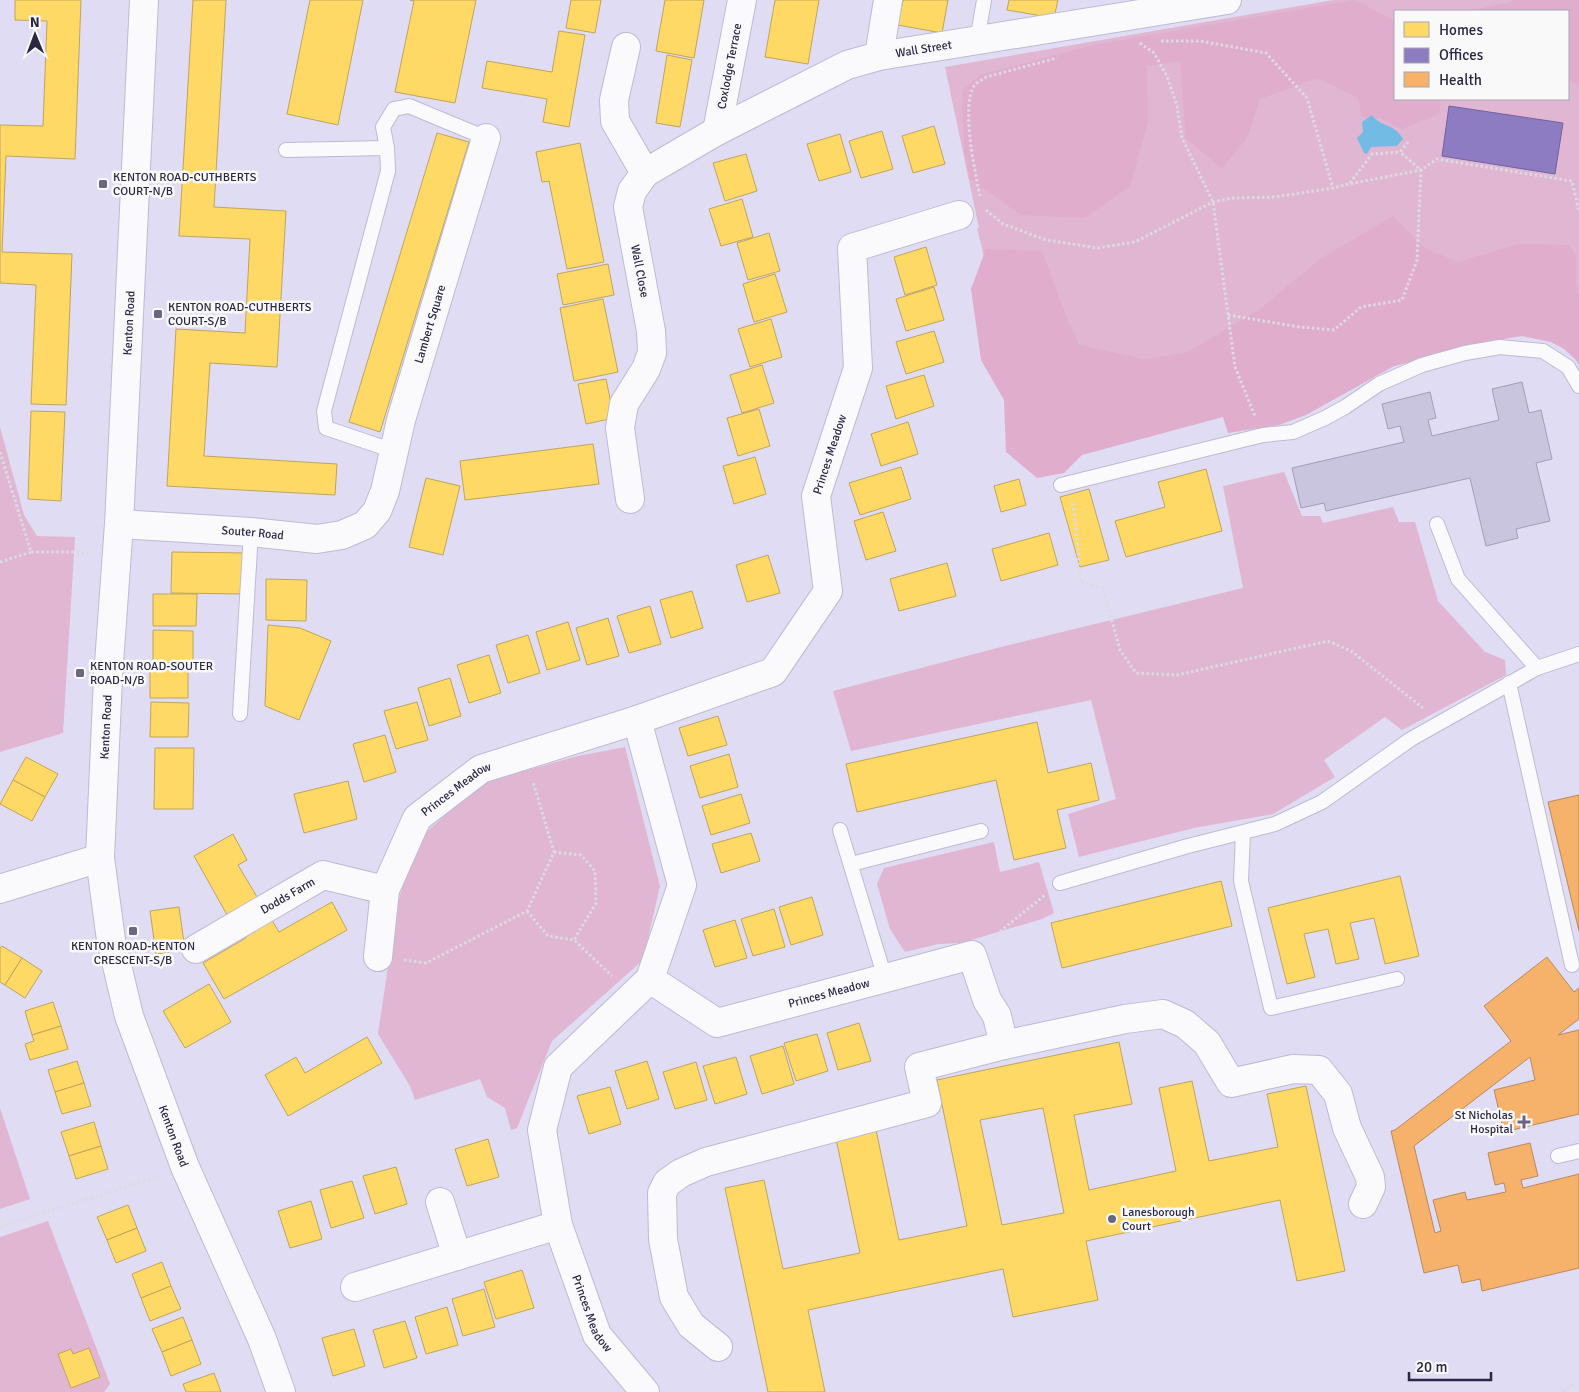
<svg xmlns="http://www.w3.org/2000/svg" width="1579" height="1392" viewBox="0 0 1579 1392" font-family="Signika,sans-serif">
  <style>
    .green { fill: #e0b6d2; fill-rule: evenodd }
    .forest { fill: #e0adcd }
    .water { fill: #72bbe5 }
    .homes { fill: #ffd966; stroke: #c0a45c; fill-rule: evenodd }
    .offices { fill: #8e7cc3; stroke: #71629d }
    .health { fill: #f6b26b; stroke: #ba885f }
    .building { fill: #c9c5de; stroke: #a29eb5 }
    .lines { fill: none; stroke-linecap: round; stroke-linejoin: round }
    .service-casing { stroke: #bebad2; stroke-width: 16 }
    .minor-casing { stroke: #bebad2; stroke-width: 30 }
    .tertiary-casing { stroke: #bebad2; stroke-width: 30 }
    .path { stroke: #dcdbe4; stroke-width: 3; stroke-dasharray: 2.5 2.5; stroke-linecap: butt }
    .service { stroke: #fafafd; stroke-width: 14 }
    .minor { stroke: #fafafd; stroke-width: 28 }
    .tertiary { stroke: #fafafd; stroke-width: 28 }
    .poi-dot { fill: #6b6682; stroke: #f9f9f9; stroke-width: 2 }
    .labels { text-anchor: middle; stroke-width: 5; stroke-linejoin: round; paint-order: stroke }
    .street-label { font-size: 12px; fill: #2d2744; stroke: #f9f9f9 }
    .poi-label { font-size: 12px; fill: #2d2744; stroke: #f9f9f9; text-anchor: start }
  </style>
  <rect width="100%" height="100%" fill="#dfdcf4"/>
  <!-- green -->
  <g class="green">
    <path d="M1333,0H1579V354L1531,328L1030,467L988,274L977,228H979L945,67ZM1395,11H1568V99H1395Z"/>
    <polygon points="0,427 24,515 37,536 75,537 63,733 0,752"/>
    <polygon points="1284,472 1302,516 1320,516 1323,523 1393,507 1399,522 1415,522 1438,601 1485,652 1505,660 1506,675 1402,730 1385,717 1324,760 1335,777 1273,814 1194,828 1079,857 1068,814 1116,799 1091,700 851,751 833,691 1005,646 1243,588 1223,486"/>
    <polygon points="625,747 660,886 643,960 552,1041 517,1128 511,1130 505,1108 487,1097 480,1079 415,1100 410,1086 378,1034 397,906 408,868 425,833 484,782 578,756"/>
    <polygon points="994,842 1000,872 1039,862 1054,913 1042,919 961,943 938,944 905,952 890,929 877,884 884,868"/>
    <polygon points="0,1108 30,1199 0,1209"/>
    <polygon points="48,1221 110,1384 104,1392 0,1392 0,1237"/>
  </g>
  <!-- forest -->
  <g class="forest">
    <polygon points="1355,0 1395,21 1395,99 1441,99 1439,114 1402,129 1380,118 1362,118 1358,98 1317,78 1260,99 1247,138 1222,168 1186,139 1180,61 1147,66 1148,122 1130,186 1085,218 1021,215 970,179 964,147 962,91 980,75 1093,45"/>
    <polygon points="1512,0 1579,0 1579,85 1568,81 1568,11 1466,11 1508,3"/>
    <polygon points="1393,216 1425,248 1458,262 1518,244 1568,245 1576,255 1576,283 1579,296 1579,365 1575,359 1564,349 1551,342 1522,336 1498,340 1394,366 1306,415 1279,425 1228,433 1223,417 1082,455 1064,473 1037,478 1006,452 1004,400 981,360 971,289 986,249 1042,251 1062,306 1079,345 1144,359 1188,352 1260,309 1320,259"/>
  </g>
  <!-- water -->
  <path class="water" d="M1372,115C1381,128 1393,122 1403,139L1397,146L1371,147L1367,154L1364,153L1357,138L1363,132L1362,122Z"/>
  <!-- homes -->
  <g class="homes">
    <polygon points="15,0 81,0 75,159 6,156 2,252 72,254 66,405 31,404 36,285 0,283 0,125 43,126 47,21 15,20"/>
    <polygon points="193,0 226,0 214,207 286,211 277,367 210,363 204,456 337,464 335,495 167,486 176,329 245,333 250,239 179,236"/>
    <polygon points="310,0 363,0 338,125 287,114"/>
    <polygon points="410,0 476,0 455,103 395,92 414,1"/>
    <polygon points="571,0 601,0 595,33 566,28"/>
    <polygon points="665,0 704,0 694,58 656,51"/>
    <polygon points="775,0 819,0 808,64 765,57"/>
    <polygon points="903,0 948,0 942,33 898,25"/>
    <polygon points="1009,0 1058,0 1054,18 1007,10"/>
    <polygon points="559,31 585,35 569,127 543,122 547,99 482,88 487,61 552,72"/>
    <polygon points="667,55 692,60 680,127 656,123"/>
    <polygon points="934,126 945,164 913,173 902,136"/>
    <polygon points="882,131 893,169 861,178 849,141"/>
    <polygon points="437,133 469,142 380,432 349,422"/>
    <polygon points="840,134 851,172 819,181 807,144"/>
    <polygon points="580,143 604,262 567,269 549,181 542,182 536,152"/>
    <polygon points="746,154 757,191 725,201 713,163"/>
    <polygon points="742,199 753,237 721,246 709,209"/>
    <polygon points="769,233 780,271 748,280 737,243"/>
    <polygon points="926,247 937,285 905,295 894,257"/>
    <polygon points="608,264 614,295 563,305 557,274"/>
    <polygon points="775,274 787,312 754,322 743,284"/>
    <polygon points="934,287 944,320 906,331 896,299"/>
    <polygon points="603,299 618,372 574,381 560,308"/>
    <polygon points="771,319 782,357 750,367 738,329"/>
    <polygon points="934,331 944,362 906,374 896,342"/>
    <polygon points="762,365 774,403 742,413 730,375"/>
    <polygon points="924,375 934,406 896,419 886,386"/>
    <polygon points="606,379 614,418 586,424 578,384"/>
    <polygon points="759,409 770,446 738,456 727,418"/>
    <polygon points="31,411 65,412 61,501 28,499"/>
    <polygon points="908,422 918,454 881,466 871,434"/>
    <polygon points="593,444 599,484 465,500 460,461"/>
    <polygon points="755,457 766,494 734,504 723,466"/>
    <polygon points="901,467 911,499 860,515 849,483"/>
    <polygon points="1206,469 1222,531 1126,557 1115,521 1165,507 1158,482"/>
    <polygon points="426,478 460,486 443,555 409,547"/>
    <polygon points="1019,479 1026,505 1001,512 994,486"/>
    <polygon points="1089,489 1109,560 1080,567 1060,497"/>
    <polygon points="883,512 896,551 866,560 854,521"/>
    <polygon points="1049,533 1058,565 1001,581 992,549"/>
    <polygon points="172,552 246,553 246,594 171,593"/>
    <polygon points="768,555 780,593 747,602 736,565"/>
    <polygon points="947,563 956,596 899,611 890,579"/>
    <polygon points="266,579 307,580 306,621 266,620"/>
    <polygon points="692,591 703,628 671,638 660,600"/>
    <polygon points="153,594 197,594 196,626 153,626"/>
    <polygon points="650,606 661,644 629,653 617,616"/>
    <polygon points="608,618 619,656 587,665 576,628"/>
    <polygon points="568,622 580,660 547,670 536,632"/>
    <polygon points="268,625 300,628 331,641 299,720 265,706"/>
    <polygon points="153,630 193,631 193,663 153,663"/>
    <polygon points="528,635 540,673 508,683 496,645"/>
    <polygon points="489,655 501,693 469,703 457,665"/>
    <polygon points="150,665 188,666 188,698 150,698"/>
    <polygon points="450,678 461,716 429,726 418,688"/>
    <polygon points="151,702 189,703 188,737 150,737"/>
    <polygon points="417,702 428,740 396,749 384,711"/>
    <polygon points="718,716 727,745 688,756 679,728"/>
    <polygon points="1037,722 1048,773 1091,763 1099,800 1057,810 1066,848 1014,860 996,780 857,812 846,764"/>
    <polygon points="385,735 396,772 364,782 353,744"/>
    <polygon points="155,748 194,748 193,809 154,809"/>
    <polygon points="729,754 738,787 700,798 690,766"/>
    <polygon points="26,757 58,774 45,797 13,780"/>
    <polygon points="13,780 45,797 32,821 0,804"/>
    <polygon points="348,781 357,819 304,833 294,794"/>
    <polygon points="741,794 750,823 711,835 702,806"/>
    <polygon points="751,833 760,861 721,873 712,844"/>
    <polygon points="233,834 247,860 238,865 260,902 230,920 194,856"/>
    <polygon points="1400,876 1419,956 1385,964 1374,918 1350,923 1359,959 1336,964 1328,929 1304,934 1315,977 1287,984 1268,908"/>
    <polygon points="1221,881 1232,926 1062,968 1051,923"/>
    <polygon points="812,897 823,935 791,945 779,907"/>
    <polygon points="332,902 347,930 224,999 203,963 246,938 240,927 267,912 279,932"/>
    <polygon points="179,907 185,950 156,954 150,911"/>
    <polygon points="774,909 785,947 753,956 741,919"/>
    <polygon points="735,920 747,958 715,967 703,930"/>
    <polygon points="2,946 22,958 5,985 0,982 0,948"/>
    <polygon points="22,958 42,971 25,998 5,985"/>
    <polygon points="209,984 231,1022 185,1048 163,1011"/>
    <polygon points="53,1002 61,1026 32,1035 25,1011"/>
    <polygon points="859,1023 871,1061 838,1070 827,1033"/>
    <polygon points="61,1026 68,1049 30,1060 25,1044 34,1041 32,1035"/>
    <polygon points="817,1034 828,1071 796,1081 784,1043"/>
    <polygon points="367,1037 382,1063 288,1116 265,1075 296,1057 305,1073"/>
    <path d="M1119,1042L1132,1104L1074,1115L1089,1190L1176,1171L1159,1088L1192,1081L1209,1161L1278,1147L1267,1094L1306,1086L1345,1271L1297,1281L1280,1200L1086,1241L1098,1300L1013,1317L1003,1269L808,1310L825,1392H768L725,1188L764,1180L783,1269L860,1253L835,1134L875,1125L899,1240L967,1226L937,1080ZM1043,1108L1064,1213L1002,1225L980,1120Z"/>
    <polygon points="783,1046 794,1084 762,1094 750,1056"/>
    <polygon points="736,1057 747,1094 715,1104 703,1066"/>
    <polygon points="77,1061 84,1083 55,1092 48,1070"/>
    <polygon points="647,1061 659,1099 627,1109 615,1071"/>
    <polygon points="696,1062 707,1100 675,1109 663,1072"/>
    <polygon points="84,1083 91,1106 62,1114 55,1092"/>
    <polygon points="610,1087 621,1124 589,1134 577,1096"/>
    <polygon points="94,1122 101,1146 69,1156 61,1132"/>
    <polygon points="488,1139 499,1177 467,1186 455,1149"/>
    <polygon points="101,1146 108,1169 76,1179 69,1156"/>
    <polygon points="396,1167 407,1204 375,1214 363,1176"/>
    <polygon points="352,1181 364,1218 331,1228 320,1190"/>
    <polygon points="311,1201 322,1239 290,1248 278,1211"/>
    <polygon points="128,1205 137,1228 107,1240 97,1217"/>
    <polygon points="137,1228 146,1251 116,1263 107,1240"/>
    <polygon points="162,1262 171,1286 141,1298 132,1274"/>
    <polygon points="522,1270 534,1308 496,1319 484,1282"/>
    <polygon points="171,1286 181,1309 150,1321 141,1298"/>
    <polygon points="484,1289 495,1327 463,1336 452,1299"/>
    <polygon points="447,1307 458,1345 426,1354 415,1317"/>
    <polygon points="183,1317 192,1340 162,1352 152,1329"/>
    <polygon points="405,1321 417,1358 384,1368 373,1330"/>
    <polygon points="354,1329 365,1366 333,1376 322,1338"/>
    <polygon points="192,1340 201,1364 171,1376 162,1352"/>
    <polygon points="89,1348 100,1377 71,1388 58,1354 71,1349 73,1354"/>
    <polygon points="214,1373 221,1392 186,1392 183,1384"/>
  </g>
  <!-- offices -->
  <polygon class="offices" points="1449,106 1563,123 1555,174 1442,156"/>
  <!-- health -->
  <g class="health">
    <polygon points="1579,795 1579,931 1548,802"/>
    <polygon points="1547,957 1574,992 1579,988 1579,1019 1558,1035 1579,1030 1579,1114 1504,1132 1494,1090 1535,1080 1530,1057 1414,1146 1435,1233 1441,1231 1433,1200 1465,1192 1467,1200 1506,1192 1504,1183 1495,1185 1488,1153 1530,1143 1538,1176 1521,1180 1523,1188 1579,1174 1579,1268 1482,1291 1480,1279 1462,1283 1458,1265 1424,1273 1391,1131 1395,1130 1511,1041 1484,1006"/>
  </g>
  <!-- building -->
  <polygon class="building" points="1522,382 1529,413 1541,410 1552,459 1536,463 1550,521 1516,529 1518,538 1486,546 1470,478 1326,511 1324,503 1301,508 1292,468 1404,442 1400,426 1388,429 1382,404 1430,392 1436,418 1428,420 1432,436 1499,420 1492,389"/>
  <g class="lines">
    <!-- service casing -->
    <g class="service-casing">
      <g id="service">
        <polyline points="977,41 984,0"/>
        <polyline points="286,150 387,148"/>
        <polyline points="394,451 326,428 324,411 388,171 387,148 383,127 394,109 409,106 486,138"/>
        <polyline points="1061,485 1263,435 1293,432 1325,418 1345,407 1379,384 1422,365 1465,353 1500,347 1543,351 1568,367 1579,386"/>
        <polyline points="1437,524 1458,579 1537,668"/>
        <polyline points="1509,683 1572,965"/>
        <polyline points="240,714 251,532"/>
        <polyline points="840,830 885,978"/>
        <polyline points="1243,833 1241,881 1271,1008 1397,979"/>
        <polyline points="851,864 981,831"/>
        <polyline points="1060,883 1188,846 1275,824 1322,802 1411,739 1537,668 1579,654"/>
        <polyline points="1558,1156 1579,1151"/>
      </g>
    </g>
    <!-- minor casing -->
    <g class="minor-casing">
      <g id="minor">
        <polyline points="626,47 614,100 615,121 645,173"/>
        <polyline points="879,56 888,0"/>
        <path id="s1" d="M717,131L742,0"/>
        <path id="s2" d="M630,499L620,428L624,404L646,369L652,353L651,331L628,207L632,191L645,173L717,131L847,65L879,56L1227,0"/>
        <path id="s3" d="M119,524L251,532L317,539L342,535L365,525L377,511L385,491L401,420L486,138"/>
        <path id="s4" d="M637,720L682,885L650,979L558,1067L542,1130L558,1225L597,1335L645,1392"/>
        <polyline points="0,889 100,858"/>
        <path id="s5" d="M196,949L323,875L385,890"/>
        <path id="s6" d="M378,957L385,890L417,818L481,769L637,720L773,672L828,591L816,496L858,368L852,248L959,215"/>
        <path id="s7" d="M650,979L717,1023L972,955L987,1000L997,1016L1004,1045L919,1067L927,1103L706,1162L681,1173L667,1183L662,1193L663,1239L674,1297L691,1325L718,1347"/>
        <polyline points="1004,1045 1125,1019 1163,1014 1185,1024 1207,1043 1231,1083 1293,1069 1319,1070 1338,1094 1347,1128 1370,1177 1371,1187 1363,1204"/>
        <polyline points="440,1202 457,1256"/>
        <polyline points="355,1287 558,1225"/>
      </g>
    </g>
    <!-- tertiary casing -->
    <g class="tertiary-casing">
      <g id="tertiary">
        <path id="s8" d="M144,0L119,524L108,677L100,858L111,940L129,1016L185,1167L262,1339L281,1392"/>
      </g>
    </g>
    <!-- path -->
    <g class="path">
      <polyline points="1161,41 1200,41 1266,53 1307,98 1333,188"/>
      <polyline points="1140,43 1154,53 1167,76 1177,106 1182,138 1213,202 1235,367 1255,416"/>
      <polyline points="1350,183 1372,154 1400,152 1408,142"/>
      <path d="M980,196C975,172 961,107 974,86C977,82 982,80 986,77L1057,58"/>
      <polyline points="986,210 1003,224 1046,240 1098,248 1135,242 1213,202 1232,198 1275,197 1333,188 1349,184 1421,170 1437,159 1572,181 1579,211"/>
      <polyline points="1228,315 1300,327 1334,330 1361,307 1402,300 1417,260 1421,170 1400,152"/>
      <polyline points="0,452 31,552 73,552 91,554"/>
      <polyline points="1073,503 1081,582 1103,588 1120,650 1136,673 1177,675 1328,641 1351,651 1423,708"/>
      <polyline points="0,562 31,552"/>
      <polyline points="554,852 581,855 595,871 596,903 574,940"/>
      <polyline points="527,911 548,936 574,940 612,976"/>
      <polyline points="992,938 1045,895"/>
      <polyline points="404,960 426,963 527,911 554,852 533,782"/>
      <polyline points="0,1227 159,1176"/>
      <polyline points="1563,1392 1579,1381"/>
    </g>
    <!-- service -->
    <use href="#service" class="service"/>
    <!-- minor -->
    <use href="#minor" class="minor"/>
    <!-- tertiary -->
    <use href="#tertiary" class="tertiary"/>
  </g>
  <!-- markers -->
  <g class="poi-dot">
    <rect x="98" y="179" width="10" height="10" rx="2.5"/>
    <rect x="153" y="309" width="10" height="10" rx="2.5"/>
    <rect x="75" y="668" width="10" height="10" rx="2.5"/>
    <rect x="128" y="926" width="10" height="10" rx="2.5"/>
    <path d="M1521.5 1114.5h5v5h5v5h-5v5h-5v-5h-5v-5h5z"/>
    <circle cx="1112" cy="1219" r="5"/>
  </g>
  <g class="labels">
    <!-- street labels -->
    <g class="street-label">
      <text dy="4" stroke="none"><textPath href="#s2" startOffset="649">Wall Street</textPath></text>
      <text dy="4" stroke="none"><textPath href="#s1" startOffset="66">Coxlodge Terrace</textPath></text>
      <text transform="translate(640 271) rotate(79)" y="4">Wall Close</text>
      <text transform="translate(129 323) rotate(-87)" y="4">Kenton Road</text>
      <text dy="4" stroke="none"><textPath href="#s3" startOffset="462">Lambert Square</textPath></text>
      <text dy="4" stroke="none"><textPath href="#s6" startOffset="772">Princes Meadow</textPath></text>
      <text dy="4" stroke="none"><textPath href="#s3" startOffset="134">Souter Road</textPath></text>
      <text transform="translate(106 727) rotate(-87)" y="4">Kenton Road</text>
      <text dy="4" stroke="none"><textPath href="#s6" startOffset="195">Princes Meadow</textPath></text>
      <text dy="4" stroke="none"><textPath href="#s5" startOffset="106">Dodds Farm</textPath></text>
      <text dy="4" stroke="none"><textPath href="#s7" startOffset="196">Princes Meadow</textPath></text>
      <text dy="4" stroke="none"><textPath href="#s8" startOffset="1148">Kenton Road</textPath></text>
      <text dy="4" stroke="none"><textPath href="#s4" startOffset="654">Princes Meadow</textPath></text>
    </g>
    <!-- poi labels -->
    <g class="poi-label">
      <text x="113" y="181">KENTON ROAD-CUTHBERTS<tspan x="113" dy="14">COURT-N/B</tspan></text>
      <text x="168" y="311">KENTON ROAD-CUTHBERTS<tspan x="168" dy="14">COURT-S/B</tspan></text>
      <text x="90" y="670">KENTON ROAD-SOUTER<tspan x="90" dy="14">ROAD-N/B</tspan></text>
      <text x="133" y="950" text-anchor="middle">KENTON ROAD-KENTON<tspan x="133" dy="14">CRESCENT-S/B</tspan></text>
      <text x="1513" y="1119" text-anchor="end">St Nicholas<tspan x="1513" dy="14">Hospital</tspan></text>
      <text x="1122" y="1216">Lanesborough<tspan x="1122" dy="14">Court</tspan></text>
    </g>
  </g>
  <!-- legend -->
  <rect x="1394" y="10" width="175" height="90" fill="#f9f9f9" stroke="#a7a5b1"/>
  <rect x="1404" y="22" width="25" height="15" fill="#ffd966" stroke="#a7a5b1"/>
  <text x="1439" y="35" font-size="15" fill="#2d2744">Homes</text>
  <rect x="1404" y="48" width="25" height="15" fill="#8e7cc3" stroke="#a7a5b1"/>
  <text x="1439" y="60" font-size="15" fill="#2d2744">Offices</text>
  <rect x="1404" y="72" width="25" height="15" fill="#f6b26b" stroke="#a7a5b1"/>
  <text x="1439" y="85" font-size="15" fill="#2d2744">Health</text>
  <!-- north arrow -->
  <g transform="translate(35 35) rotate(359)" stroke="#f9f9f9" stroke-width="4" paint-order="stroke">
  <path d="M0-4L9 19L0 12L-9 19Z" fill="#2d2744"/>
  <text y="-8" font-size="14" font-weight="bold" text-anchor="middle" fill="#2d2744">N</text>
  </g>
  <!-- scale -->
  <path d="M1409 1372v8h82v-8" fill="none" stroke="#2d2744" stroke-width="2.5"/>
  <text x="1416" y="1372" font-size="15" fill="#2d2744" stroke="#f9f9f9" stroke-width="4" paint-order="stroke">20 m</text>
</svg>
